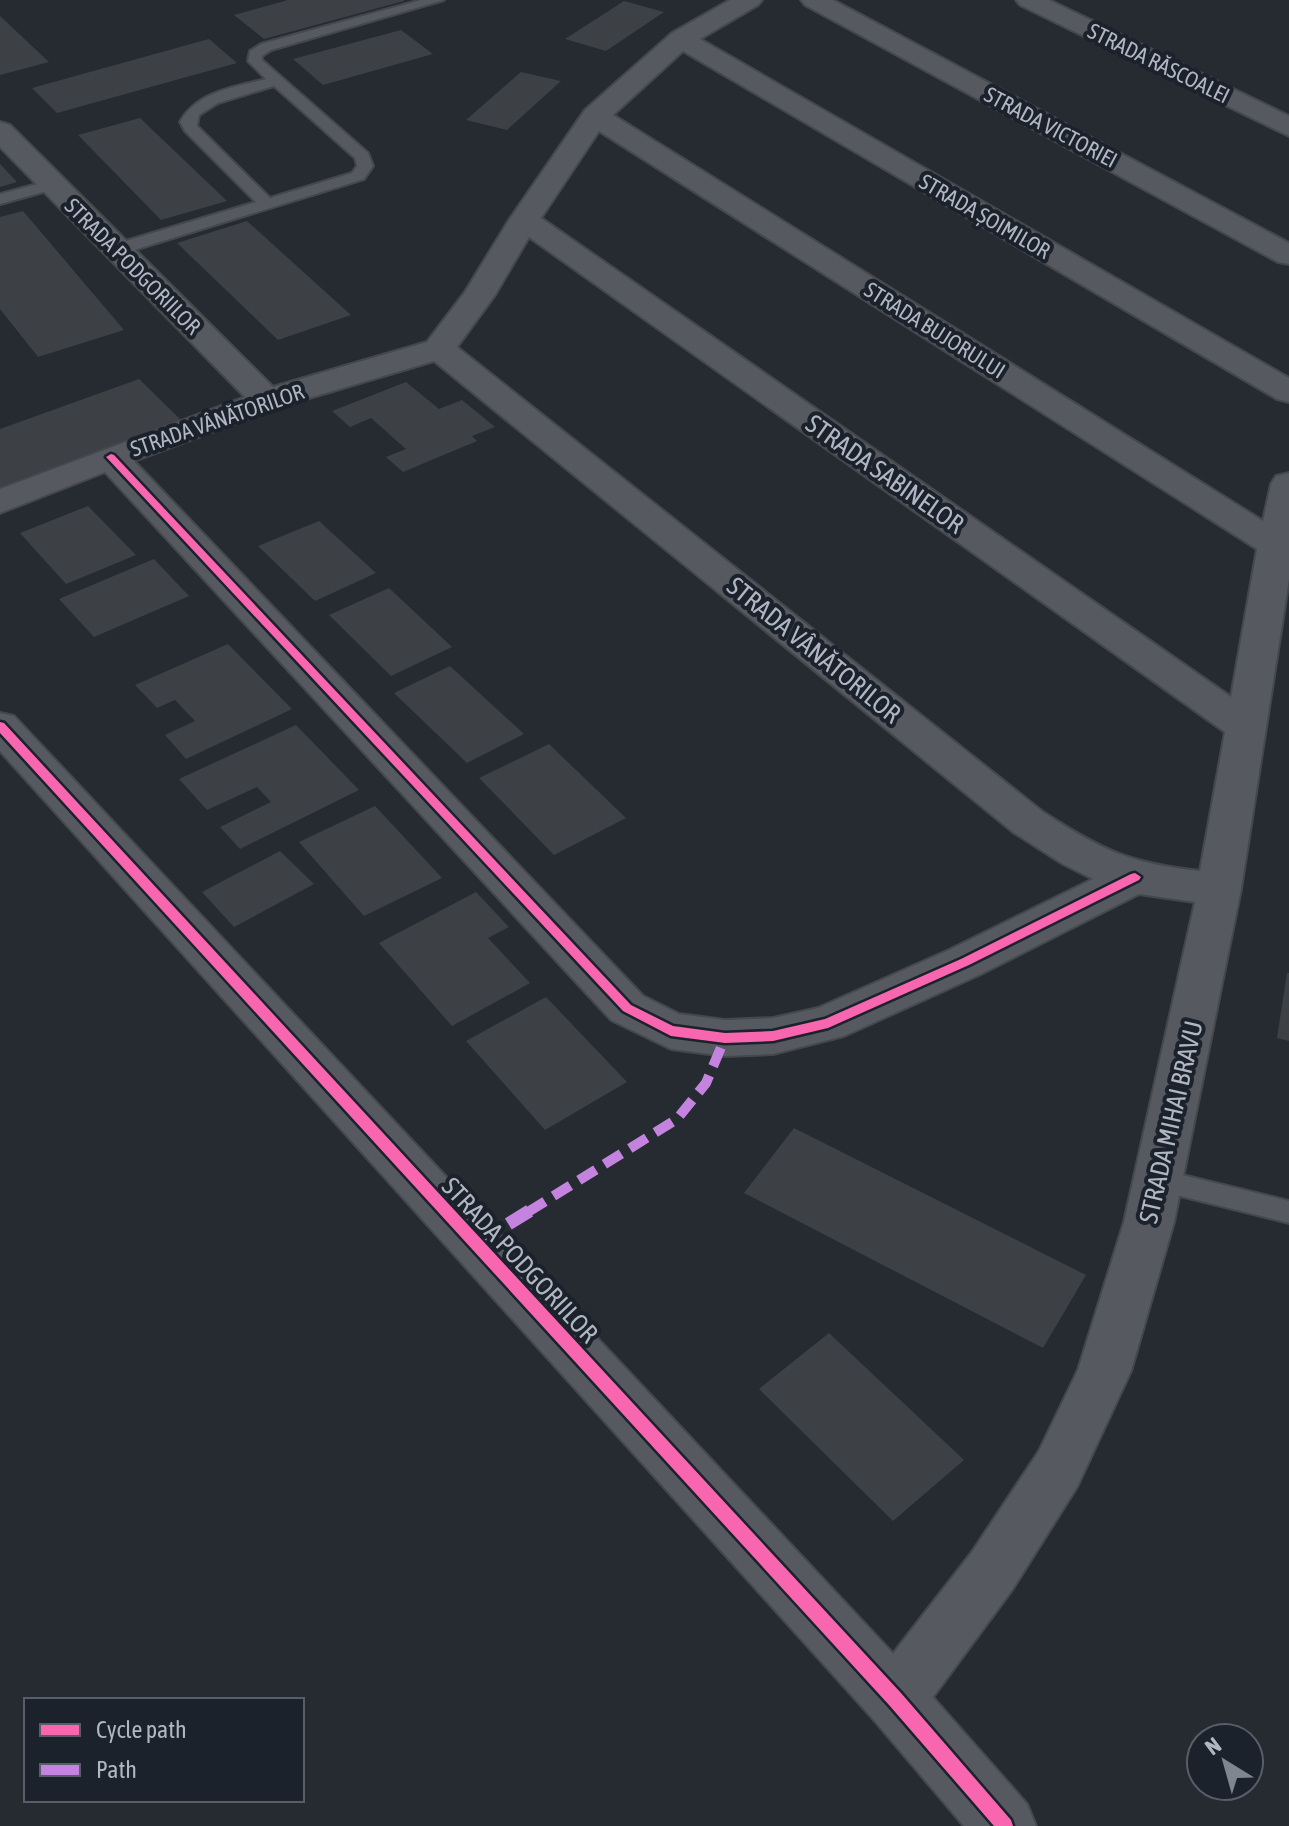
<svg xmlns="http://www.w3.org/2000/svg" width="1289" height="1826" viewBox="0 0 1289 1826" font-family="'Asap Condensed',sans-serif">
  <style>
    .building { fill: #3d4146 }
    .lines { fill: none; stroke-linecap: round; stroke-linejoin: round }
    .service-casing { stroke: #44474c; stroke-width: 4 }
    .minor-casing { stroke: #44474c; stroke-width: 4 }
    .tertiary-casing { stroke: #44474c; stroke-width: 4 }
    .service { fill: #56595f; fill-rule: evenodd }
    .minor { fill: #56595f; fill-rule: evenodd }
    .tertiary { fill: #56595f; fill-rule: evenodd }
    .quiet-far1 { stroke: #c483df; stroke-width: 10; stroke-dasharray: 20 10; stroke-linecap: butt }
    .quiet { stroke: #c483df; stroke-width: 13; stroke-dasharray: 25 13; stroke-linecap: butt }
    .cycleway-casing { stroke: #1b222b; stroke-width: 5 }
    .cycleway { fill: #f766af; fill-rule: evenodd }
    .labels { text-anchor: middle; stroke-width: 8; stroke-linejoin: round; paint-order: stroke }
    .far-street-label { font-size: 22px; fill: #b0b7c3; stroke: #1b222b }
    .street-label { font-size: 26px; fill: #b0b7c3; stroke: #1b222b }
  </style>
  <rect width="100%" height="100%" fill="#262b31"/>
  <!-- building -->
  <g class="building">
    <polygon points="288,0 404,0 404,1 264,39 234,15"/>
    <polygon points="624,1 664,12 606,51 565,39"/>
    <polygon points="0,16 49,62 0,75"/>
    <polygon points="401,30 433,54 323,85 293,59"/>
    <polygon points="209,39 237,63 57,113 32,88"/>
    <polygon points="521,72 561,81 507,130 466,120"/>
    <polygon points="140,118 227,201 161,220 78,135"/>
    <polygon points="0,164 17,182 0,187"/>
    <polygon points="23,211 124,330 38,357 0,309 0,217"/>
    <polygon points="247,221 351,315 278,340 177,243"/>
    <polygon points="139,379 181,420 0,487 0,429"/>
    <polygon points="406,382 439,409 462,400 495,427 472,436 477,441 403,472 386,457 406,449 371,418 350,427 332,411"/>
    <polygon points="88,506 136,555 66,584 20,533"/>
    <polygon points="319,521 376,573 315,601 258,546"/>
    <polygon points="154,559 189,596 94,637 59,599"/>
    <polygon points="389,588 452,647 391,676 329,615"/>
    <polygon points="228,644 292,709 186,759 165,735 195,721 175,700 157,708 135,685"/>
    <polygon points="450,666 524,734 467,763 394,693"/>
    <polygon points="296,725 359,790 240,849 220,827 271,802 257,787 207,810 179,779"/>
    <polygon points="549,744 626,818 554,855 479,778"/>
    <polygon points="375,806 442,878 364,916 299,842"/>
    <polygon points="280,851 314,884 234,927 202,892"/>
    <polygon points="476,892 509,927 488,938 530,983 452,1026 379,943"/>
    <polygon points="1287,973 1289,973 1289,1041 1277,1038"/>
    <polygon points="546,997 627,1082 545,1130 466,1041"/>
    <polygon points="794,1128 1086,1275 1043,1348 744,1193"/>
    <polygon points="829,1333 964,1460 893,1521 759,1389"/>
  </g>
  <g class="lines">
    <!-- service casing -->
    <g class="service-casing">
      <g id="service">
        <path d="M421,0H444L271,50L262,56V60L368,153L373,166L364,179L121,254H109L107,250L109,246L256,202L185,131L180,122C197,91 235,87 266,79L248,61L250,51L261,44ZM274,86L355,158L357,166L352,173L270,198L197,126L199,115L218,103Z"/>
        <polygon points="52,180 58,182 58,188 0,204 0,194"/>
        <polygon points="1158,1169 1289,1201 1289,1223 1148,1188 1145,1180 1148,1172"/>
      </g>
    </g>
    <!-- minor casing -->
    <g class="minor-casing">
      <g id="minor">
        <path d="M730,0H762L758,5L700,39L1289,378V402L1277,399L683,51L613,115L1263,521L1271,484L1276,476L1289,473V579L1241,889L1174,1222L1131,1371L1077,1487L1012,1590L916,1720L895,1729L874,1720L865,1699L874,1678L972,1552L1039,1451L1078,1370L1124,1222L1195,902L1139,894L981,974L844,1036L773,1054L725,1056L671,1049L611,1020L105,472L0,513V489L245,397L0,147V122L10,125L273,387L427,342L465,292L509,220L585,110L672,33ZM599,131L1257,549L1231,697L541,218ZM529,237L1225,732L1200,871C1129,863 1103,851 1043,812L457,347L495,295ZM434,361L1013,832L1063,864L1093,879L949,950L818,1008L773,1018L725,1020L679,1014L643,996L134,461L279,407Z"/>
        <polygon points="801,0 833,0 1289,243 1289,264 1278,262 805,5"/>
        <polygon points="1016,0 1049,0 1289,116 1289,136 1020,5"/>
      </g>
    </g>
    <!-- tertiary casing -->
    <g class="tertiary-casing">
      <polygon id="tertiary" points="0,713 14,716 916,1678 1027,1804 1036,1826 964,1826 874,1720 0,751"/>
    </g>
    <!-- service -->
    <use href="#service" class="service"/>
    <!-- minor -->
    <use href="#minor" class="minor"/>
    <!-- tertiary -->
    <use href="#tertiary" class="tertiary"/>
    <!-- quiet-far1 -->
    <polyline class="quiet-far1" points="528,1212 677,1119 706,1083 725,1038"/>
    <!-- quiet -->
    <polyline class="quiet" points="476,1244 531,1210"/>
    <!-- cycleway casing -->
    <g class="cycleway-casing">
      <g id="cycleway">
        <polygon points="111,454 114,455 631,1005 673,1026 725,1033 773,1031 825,1019 961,959 1131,874 1135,873 1141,877 1139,880 969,965 828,1028 773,1041 725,1043 671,1036 623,1011 108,459 106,457"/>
        <polygon points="0,722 4,723 901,1693 1011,1820 1013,1826 994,1826 889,1705 0,733"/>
      </g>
    </g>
    <!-- cycleway -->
    <use href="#cycleway" class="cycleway"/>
  </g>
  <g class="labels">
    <!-- far-street labels -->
    <g class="far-street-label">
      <text transform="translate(1159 63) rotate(26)" y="8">STRADA RĂSCOALEI</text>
      <text transform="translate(1051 127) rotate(28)" y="8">STRADA VICTORIEI</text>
      <text transform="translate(985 216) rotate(30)" y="8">STRADA ȘOIMILOR</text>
      <text transform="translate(133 266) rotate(45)" y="8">STRADA PODGORIILOR</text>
      <text transform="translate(935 330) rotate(32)" y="8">STRADA BUJORULUI</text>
      <text transform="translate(217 420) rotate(-19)" y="8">STRADA VÂNĂTORILOR</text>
    </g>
    <!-- street labels -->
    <g class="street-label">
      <text transform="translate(885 474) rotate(35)" y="9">STRADA SABINELOR</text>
      <text transform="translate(814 650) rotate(39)" y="9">STRADA VÂNĂTORILOR</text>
      <text transform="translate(1171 1122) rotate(-77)" y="9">STRADA MIHAI BRAVU</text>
      <text transform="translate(520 1260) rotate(47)" y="9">STRADA PODGORIILOR</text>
    </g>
  </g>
  <!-- legend -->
  <rect x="24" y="1698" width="280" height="104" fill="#1b222b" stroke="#575e68" stroke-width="2"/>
  <rect x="40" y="1724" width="40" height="12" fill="#f766af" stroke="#575e68" stroke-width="2"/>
  <text x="96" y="1738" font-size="24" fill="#b0b7c3">Cycle path</text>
  <rect x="40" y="1764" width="40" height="12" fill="#c483df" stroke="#575e68" stroke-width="2"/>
  <text x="96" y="1778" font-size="24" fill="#b0b7c3">Path</text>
  <!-- north arrow -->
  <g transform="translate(1225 1762) rotate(323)"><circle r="38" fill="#1b222b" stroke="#575e68" stroke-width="2"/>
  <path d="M0-6L14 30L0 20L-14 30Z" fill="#808690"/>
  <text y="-12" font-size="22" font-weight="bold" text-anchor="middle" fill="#b0b7c3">N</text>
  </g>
</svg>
